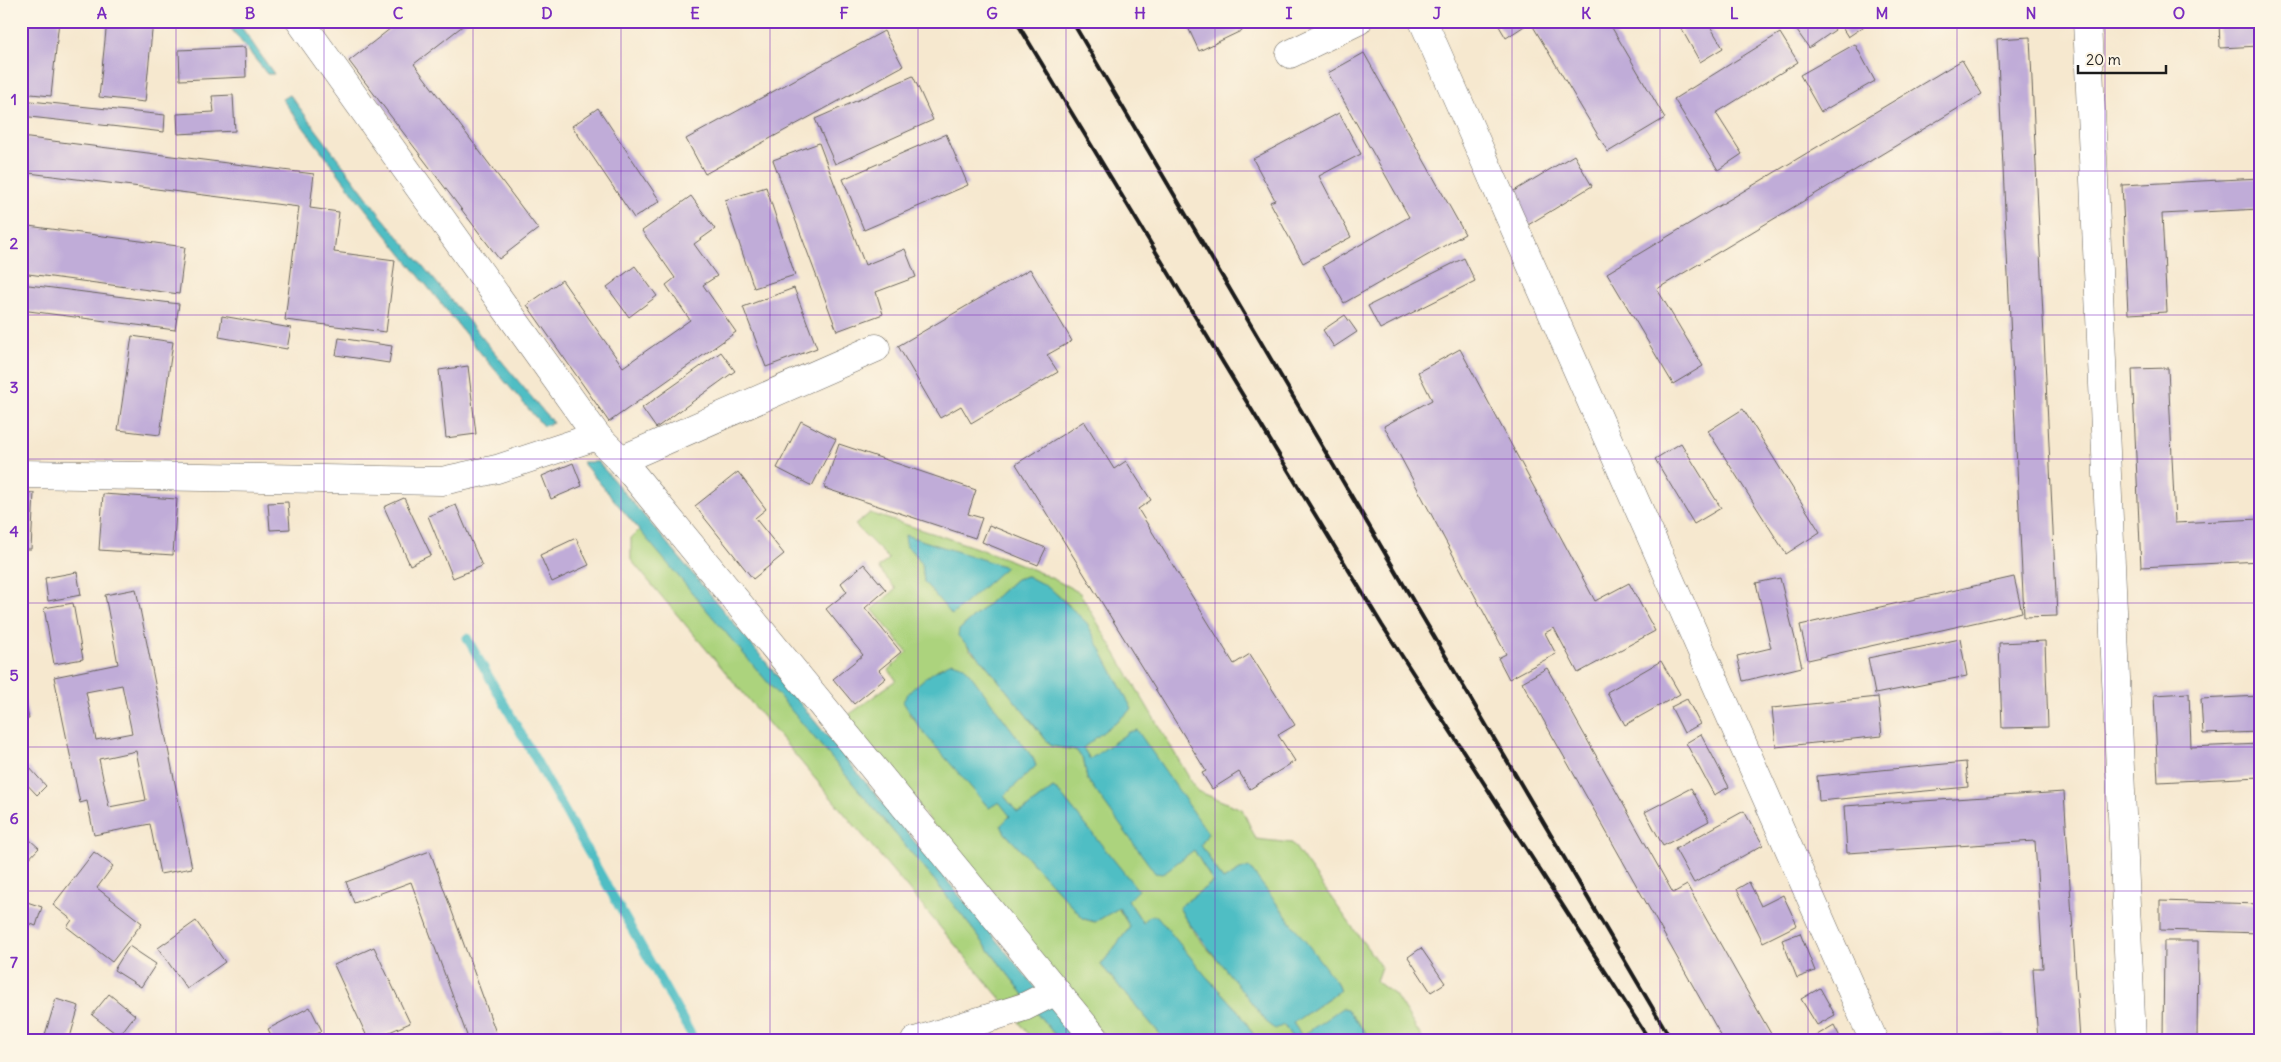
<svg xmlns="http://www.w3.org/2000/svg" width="2281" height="1062" viewBox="0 0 2281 1062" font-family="Delius,sans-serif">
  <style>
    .green { fill: #acd37d; stroke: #64784c; fill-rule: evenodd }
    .water { fill: #50bec4; stroke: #366d70 }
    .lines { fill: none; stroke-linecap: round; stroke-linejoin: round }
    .stream { stroke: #50bec4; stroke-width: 9 }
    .building { fill: #c0acd8; fill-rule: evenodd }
    .minor-casing { stroke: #68635b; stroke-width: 29 }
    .major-casing { stroke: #68635b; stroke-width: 29 }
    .minor { stroke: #fff; stroke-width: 28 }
    .major { stroke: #fff; stroke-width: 28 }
    .rail { stroke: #1c1c1c; stroke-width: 4 }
    .grid { fill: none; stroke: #7b2cbf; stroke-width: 1; stroke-opacity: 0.55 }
    .neatline { fill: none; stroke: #7b2cbf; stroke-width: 2 }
    .grid-label { font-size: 16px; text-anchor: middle; font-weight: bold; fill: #7b2cbf }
  </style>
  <rect width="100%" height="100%" fill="#fcf5e5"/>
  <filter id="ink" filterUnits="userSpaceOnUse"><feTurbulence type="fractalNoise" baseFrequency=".02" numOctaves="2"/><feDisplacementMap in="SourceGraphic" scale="10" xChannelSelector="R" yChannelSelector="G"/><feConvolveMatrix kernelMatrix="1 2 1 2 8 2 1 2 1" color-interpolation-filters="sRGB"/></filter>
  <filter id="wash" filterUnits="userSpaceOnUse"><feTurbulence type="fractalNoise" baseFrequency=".0096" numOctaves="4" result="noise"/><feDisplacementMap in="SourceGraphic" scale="20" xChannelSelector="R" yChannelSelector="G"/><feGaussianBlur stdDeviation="1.12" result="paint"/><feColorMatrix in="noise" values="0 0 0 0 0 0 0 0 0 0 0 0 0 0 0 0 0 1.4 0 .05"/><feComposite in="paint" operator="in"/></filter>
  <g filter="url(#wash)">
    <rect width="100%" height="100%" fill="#f6e8cf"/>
    <!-- green -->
    <g class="green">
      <path d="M870,513C941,537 1015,556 1080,593L1197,791L1242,809L1256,839L1292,843L1381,967L1376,981L1395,995L1424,1041H1372L1347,1009L1302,1036L1293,1023L1340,990L1337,983L1240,870L1223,880L1200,845L1204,841L1129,732L1091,760L1083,748L1069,605L1049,588L1027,576L1016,579L959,630L970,650L982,660L1051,746L1076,750L1084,761L1087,779L1111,811L1194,850L1213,882L1179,907C1206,961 1260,993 1295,1040L1253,1041L1255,1037L1240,1013L1205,975L1143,923L1128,900L1137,890L1059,792L1053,788L1023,811L1017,812L1004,796L1036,766L1033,758L942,666L933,673L909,714L989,808L999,801L1011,816L1004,832L1084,919L1095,922L1118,908L1130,927L1101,965L1166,1041H1108L846,717L896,680L889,670L907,652L872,609L896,589L878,568L889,559L855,525ZM915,554L1006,567L924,582L922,565Z"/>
      <polygon points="640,529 935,881 1025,996 1004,1003 631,560 631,538"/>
      <polygon points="1036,1012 1060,1041 1034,1041 1019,1022"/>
    </g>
    <!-- water -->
    <g class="water">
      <polygon points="225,21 237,21 274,74 267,74"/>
      <polygon points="290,95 378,212 553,423 543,426 479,351 360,202 282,99"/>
      <polygon points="582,462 598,462 668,544 1036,988 1025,996 935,881"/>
      <polygon points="905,535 1006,567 952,615 924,582 922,565 916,555 906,546"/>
      <polygon points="1027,576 1050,588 1087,623 1132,709 1083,748 1090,759 1129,732 1137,730 1208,833 1201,845 1223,880 1240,870 1249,867 1337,983 1340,990 1293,1023 1302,1036 1342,1008 1347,1009 1372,1041 1294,1041 1284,1025 1275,1029 1269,1025 1185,918 1179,907 1213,882 1194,850 1162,874 1155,873 1087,779 1084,761 1076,750 1051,746 982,660 958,636 959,630 1016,579"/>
      <path d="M952,662L964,666L1033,758L1036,766L1004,796L1017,812L1023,811L1053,788L1059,792L1138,890L1128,900L1143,923L1149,916H1157L1205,975L1240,1013L1255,1037L1253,1041H1166L1101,965L1130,927L1119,908L1095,922L1084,919L1004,832L1001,825L1010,816L999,802L989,808L922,731L903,702C908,688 938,668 952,662Z"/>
      <polygon points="1049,1004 1080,1041 1060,1041 1036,1012"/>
    </g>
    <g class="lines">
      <!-- stream -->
      <polyline class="stream" points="467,638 695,1041"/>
    </g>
    <g id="blocks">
      <!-- building -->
      <g class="building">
        <polygon points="21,21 59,21 51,96 21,93"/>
        <polygon points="107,21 153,21 145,102 99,97"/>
        <polygon points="400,21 469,21 414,64 538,229 499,259 349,61"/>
        <polygon points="1185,21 1205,21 1207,26 1218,21 1239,21 1243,30 1199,51"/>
        <polygon points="1496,21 1532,21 1506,38"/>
        <polygon points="1534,21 1608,21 1665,118 1608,152 1531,23"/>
        <polygon points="1677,21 1707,21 1723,48 1700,62"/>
        <polygon points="1790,21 1829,21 1835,30 1809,48"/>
        <polygon points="1838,21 1872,21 1848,37"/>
        <polygon points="2219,21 2260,21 2260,46 2220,48"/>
        <polygon points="884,31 903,66 705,174 686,139"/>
        <polygon points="1780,33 1798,62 1716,113 1742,154 1718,170 1674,99"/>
        <polygon points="2030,37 2057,616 2024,617 1997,39"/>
        <polygon points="1855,44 1875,81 1821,112 1800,75"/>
        <polygon points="245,47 246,77 180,80 179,50"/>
        <polygon points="1364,53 1465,234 1344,303 1323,266 1409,217 1328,73"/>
        <polygon points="1962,60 1982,94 1657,289 1703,366 1673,384 1607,273"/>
        <polygon points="913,76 933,120 835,164 815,119"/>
        <polygon points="233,95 235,131 178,134 177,114 214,112 212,96"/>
        <polygon points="21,100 165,115 164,132 21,116"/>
        <polygon points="598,108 660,201 634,218 572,126"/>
        <polygon points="1339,113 1361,154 1319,176 1351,237 1303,263 1270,202 1275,200 1253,159"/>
        <polygon points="946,134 968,185 864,230 843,179"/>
        <polygon points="21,137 314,174 310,208 339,212 334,252 395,260 386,332 285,320 299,207 21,172"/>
        <polygon points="819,143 865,265 905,249 916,277 876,292 883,314 837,331 773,160"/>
        <polygon points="1574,155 1592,186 1528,225 1509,194"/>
        <polygon points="2260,178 2260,209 2162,214 2167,312 2128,314 2122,185"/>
        <polygon points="766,187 795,275 754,288 725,200"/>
        <polygon points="691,196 715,229 694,244 717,276 703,285 736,332 609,422 527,305 562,280 623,367 690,320 666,285 675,278 642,231"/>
        <polygon points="21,225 185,247 179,294 21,273"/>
        <polygon points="1464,258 1475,281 1380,329 1368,306"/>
        <polygon points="635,266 657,296 629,317 607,287"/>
        <polygon points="1030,269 1072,341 1047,355 1058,372 971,423 961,406 940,418 898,346"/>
        <polygon points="21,284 179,304 175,330 21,310"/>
        <polygon points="794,288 817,348 766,367 743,307"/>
        <polygon points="1345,315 1357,332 1334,347 1323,330"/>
        <polygon points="222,316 291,328 287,349 219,337"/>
        <polygon points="132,336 173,342 160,435 118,430"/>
        <polygon points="339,338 392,346 389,363 336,355"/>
        <polygon points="1460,349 1595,601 1629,583 1655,631 1578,673 1554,628 1545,633 1556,654 1509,679 1498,658 1506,654 1384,426 1432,400 1418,372"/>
        <polygon points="721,352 735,371 656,428 642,408"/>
        <polygon points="468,366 476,434 446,438 439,370"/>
        <polygon points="2168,368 2175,523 2260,519 2260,561 2141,567 2132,369"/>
        <polygon points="1743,409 1820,532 1786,554 1708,431"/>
        <polygon points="801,421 836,439 812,486 777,468"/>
        <polygon points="1084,421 1114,469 1126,461 1151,500 1138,509 1234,664 1250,654 1295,725 1278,735 1295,761 1250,789 1239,772 1212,789 1202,773 1206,771 1016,464"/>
        <polygon points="1681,443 1721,508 1694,524 1655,459"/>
        <polygon points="839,444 976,490 968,514 982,518 975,538 824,488"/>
        <polygon points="573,463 582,486 551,499 542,476"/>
        <polygon points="738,472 766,509 755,518 784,554 753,579 695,506"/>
        <polygon points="21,492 34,493 31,549 21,549"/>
        <polygon points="103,494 177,499 173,555 99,550"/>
        <polygon points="404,498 431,555 410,565 384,507"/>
        <polygon points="288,502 290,529 270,530 268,503"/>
        <polygon points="456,505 482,566 453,578 428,516"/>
        <polygon points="989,525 1046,548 1038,565 982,542"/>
        <polygon points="576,538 589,565 552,582 540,555"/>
        <polygon points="864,564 886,590 865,608 901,652 879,670 886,678 854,704 833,679 863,655 826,609 847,592 841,583"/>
        <polygon points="77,572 81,595 48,601 45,578"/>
        <polygon points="2014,577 2022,612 1808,660 1800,625"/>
        <polygon points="1780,578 1802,667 1743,681 1737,656 1771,648 1756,583"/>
        <path d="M136,589L192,868L160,874L150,824L94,835L87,801L80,803L54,677L118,664L105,595ZM122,685L132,733L96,740L86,692ZM136,751L146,800L109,807L99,759Z"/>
        <polygon points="73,603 83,659 54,664 44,608"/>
        <polygon points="1960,639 1967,676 1875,694 1868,658"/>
        <polygon points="2045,641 2048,727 2002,728 1999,643"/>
        <polygon points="1661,661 1680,694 1625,725 1607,692"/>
        <polygon points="1547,668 1673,893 1687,885 1775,1041 1724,1041 1522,682"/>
        <polygon points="21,683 29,719 21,720"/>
        <polygon points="2189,693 2191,747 2260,744 2260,777 2158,782 2154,695"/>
        <polygon points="2260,696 2260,732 2203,734 2201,699"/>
        <polygon points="1878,697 1882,736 1776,747 1772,708"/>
        <polygon points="1687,699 1700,724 1684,733 1671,707"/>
        <polygon points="1701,734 1729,787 1714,795 1686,743"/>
        <polygon points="1966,762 1968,787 1819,801 1817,776"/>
        <polygon points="29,767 46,786 37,795 21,778 21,774"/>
        <polygon points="1691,788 1709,821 1663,846 1645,812"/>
        <polygon points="2064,792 2080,1041 2038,1041 2033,968 2043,968 2035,841 1847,853 1844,806"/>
        <polygon points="1744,811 1763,845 1694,883 1675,849"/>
        <polygon points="21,832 39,848 21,867"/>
        <polygon points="430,851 499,1041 469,1041 411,882 354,903 346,882"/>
        <polygon points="94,852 113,866 97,888 142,923 112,962 67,927 72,920 53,905"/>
        <polygon points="1749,882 1761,906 1783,895 1797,925 1763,942 1737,889"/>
        <polygon points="21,900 42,907 36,926 21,920"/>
        <polygon points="2160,901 2260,904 2260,933 2160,930"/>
        <polygon points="196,921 225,962 187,989 158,948"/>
        <polygon points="1800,933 1815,971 1797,978 1782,940"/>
        <polygon points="2164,941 2198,941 2197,1041 2163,1041"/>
        <polygon points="129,946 156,964 141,987 114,970"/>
        <polygon points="374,947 410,1023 369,1041 334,965"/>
        <polygon points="1421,948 1445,983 1431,992 1408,957"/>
        <polygon points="1820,988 1835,1015 1817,1025 1801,999"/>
        <polygon points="109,994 135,1015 119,1036 92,1015"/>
        <polygon points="56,999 79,1006 69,1041 43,1041"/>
        <polygon points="310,1007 322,1031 304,1041 274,1041 268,1029"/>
        <polygon points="1834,1025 1842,1041 1807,1041"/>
        <polygon points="2004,1034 2005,1041 1950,1041 1950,1039"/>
      </g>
    </g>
  </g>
  <g filter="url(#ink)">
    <use href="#blocks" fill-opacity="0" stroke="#68635b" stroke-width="1"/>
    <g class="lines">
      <!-- minor casing -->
      <g class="minor-casing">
        <g id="minor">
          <polyline points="300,21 597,436"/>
          <polyline points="2087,21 2132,1041"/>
          <polyline points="1290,54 1358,21"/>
          <polyline points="621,460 876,348"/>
          <polyline points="21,474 442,481 497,469 597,436 621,460 1097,1041"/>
          <polyline points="915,1041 1024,1007 1056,991"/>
        </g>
      </g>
      <!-- major casing -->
      <g class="major-casing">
        <polyline id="major" points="1423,21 1874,1041"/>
      </g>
      <!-- minor -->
      <use href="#minor" class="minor"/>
      <!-- major -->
      <use href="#major" class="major"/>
      <!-- rail -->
      <g class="rail">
        <polyline points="1016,21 1382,625 1650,1041"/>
        <polyline points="1072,21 1672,1041"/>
      </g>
    </g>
  </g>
  <!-- grid -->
  <path class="grid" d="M176,21V1041M324,21V1041M473,21V1041M621,21V1041M770,21V1041M918,21V1041M1066,21V1041M1215,21V1041M1363,21V1041M1512,21V1041M1660,21V1041M1808,21V1041M1957,21V1041M2105,21V1041M21,171H2260M21,315H2260M21,459H2260M21,603H2260M21,747H2260M21,891H2260"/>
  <!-- margin -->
  <rect width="2281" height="1062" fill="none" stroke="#fcf5e5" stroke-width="55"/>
  <!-- scale -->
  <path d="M2078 65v8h88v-8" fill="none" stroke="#1c1c1c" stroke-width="2.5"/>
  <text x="2086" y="65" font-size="15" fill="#1c1c1c" stroke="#fcf5e5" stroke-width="4" paint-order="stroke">20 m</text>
  <rect x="28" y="28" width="2226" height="1006" class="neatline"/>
  <g class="grid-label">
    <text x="102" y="19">A</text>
    <text x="250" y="19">B</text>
    <text x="398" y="19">C</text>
    <text x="547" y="19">D</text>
    <text x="695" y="19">E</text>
    <text x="844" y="19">F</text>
    <text x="992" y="19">G</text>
    <text x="1140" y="19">H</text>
    <text x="1289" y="19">I</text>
    <text x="1437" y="19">J</text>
    <text x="1586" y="19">K</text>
    <text x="1734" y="19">L</text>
    <text x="1882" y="19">M</text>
    <text x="2031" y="19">N</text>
    <text x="2179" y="19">O</text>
    <text x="14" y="105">1</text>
    <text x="14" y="249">2</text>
    <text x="14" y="393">3</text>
    <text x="14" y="537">4</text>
    <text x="14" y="681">5</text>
    <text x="14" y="824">6</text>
    <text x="14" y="968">7</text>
  </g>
</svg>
